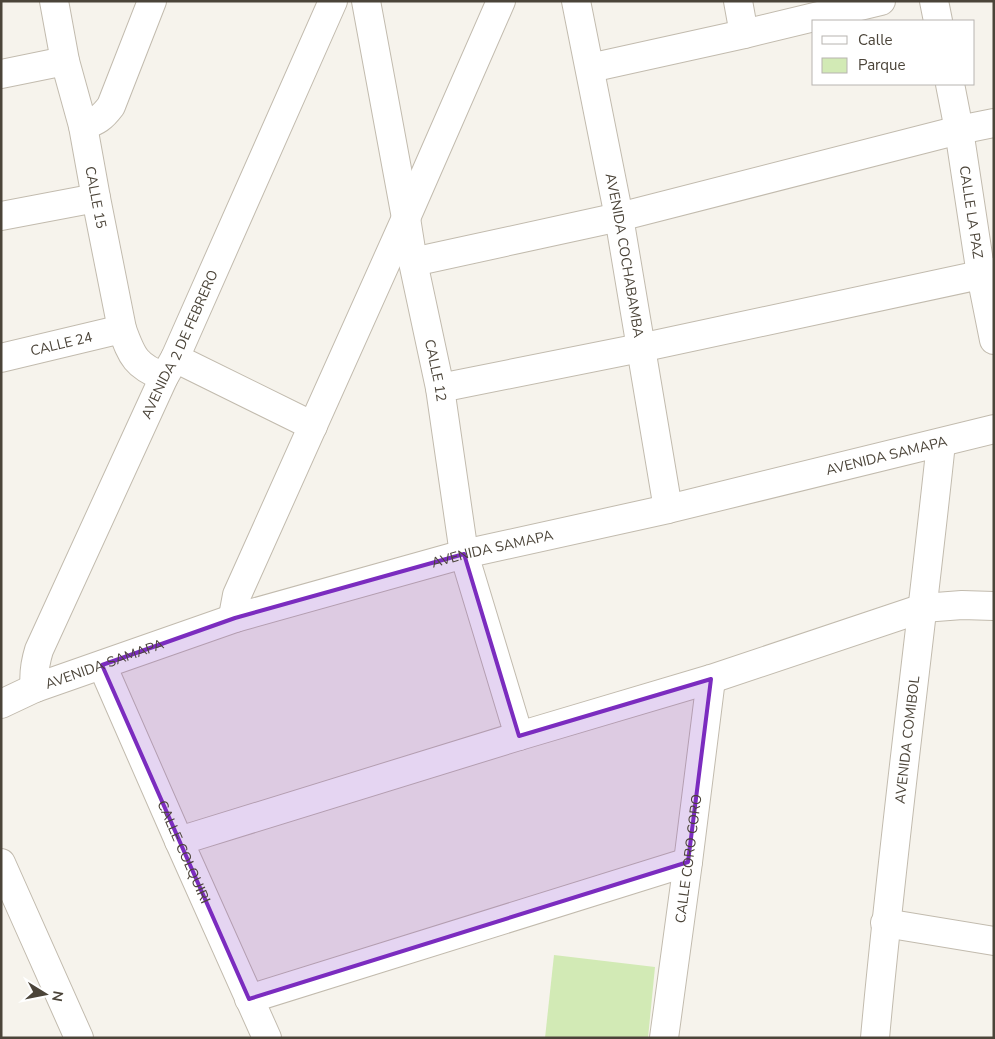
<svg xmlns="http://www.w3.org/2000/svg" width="995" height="1039" viewBox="0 0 995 1039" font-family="'Nunito Sans',sans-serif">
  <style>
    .green { fill: #d2eab5 }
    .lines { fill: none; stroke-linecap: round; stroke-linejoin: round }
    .minor-casing { stroke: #c2bbae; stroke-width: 30 }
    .minor { stroke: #fff; stroke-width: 28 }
    .marked { fill: #7b2cbf; fill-opacity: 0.2; stroke: #7b2cbf; stroke-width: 4; stroke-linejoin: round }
    .labels { text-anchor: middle; stroke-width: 4.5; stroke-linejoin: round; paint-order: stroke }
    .street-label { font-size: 14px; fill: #4b4439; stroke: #fff }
  </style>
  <rect width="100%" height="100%" fill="#f6f3ec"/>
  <!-- green -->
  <polygon class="green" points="554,955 655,967 648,1038 545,1038"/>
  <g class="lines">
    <!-- minor casing -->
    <g class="minor-casing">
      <g id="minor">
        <path id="s1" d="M54,1L65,61L83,126L96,198L122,329C132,357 136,366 164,377"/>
        <path id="s2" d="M366,1L406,218L413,262L440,388L464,554L519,736"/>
        <path id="s3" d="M576,1L619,217L668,509"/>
        <polyline points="738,1 744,34"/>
        <polyline points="934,1 938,21"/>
        <polyline points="590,68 744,34 881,1"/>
        <polyline points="1,74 65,61"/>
        <path id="s4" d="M950,84L959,130L981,275L994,340"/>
        <path d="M83,126C97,121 102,118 111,106L152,1"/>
        <polyline points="1,216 96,198"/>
        <polyline points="413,262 619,217 959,130 994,123"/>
        <path id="s5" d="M1,358L122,329"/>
        <polyline points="175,358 313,426"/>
        <polyline points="440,388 640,348 994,272"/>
        <polyline points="235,618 234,611 237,595 406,218 501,1"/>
        <path id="s6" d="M102,665L179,841L267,1038"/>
        <path id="s7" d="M35,688C33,674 35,663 39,650L164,377L175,358L333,1"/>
        <path id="s8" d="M1,704L35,688L235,618L464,554L668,509L994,429"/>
        <polyline points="179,841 519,736 711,679 923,608 962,605 994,606"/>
        <polyline points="1,863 79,1038"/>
        <polyline points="885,923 994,941"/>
        <polyline points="249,999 688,862"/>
        <path id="s9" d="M664,1038L688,862L711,679"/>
        <path id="s10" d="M875,1038C893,839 920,641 941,443"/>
      </g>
    </g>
    <!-- minor -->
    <use href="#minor" class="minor"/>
  </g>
  <!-- marked area -->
  <path class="marked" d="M464,554L519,736L711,679L688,862L249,999L102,665L235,618Z"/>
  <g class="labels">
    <!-- street labels -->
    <g class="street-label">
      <text dy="5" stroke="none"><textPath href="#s1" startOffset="201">CALLE 15</textPath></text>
      <text dy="5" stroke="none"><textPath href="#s4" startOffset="130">CALLE LA PAZ</textPath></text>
      <text dy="5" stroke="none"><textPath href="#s3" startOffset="259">AVENIDA COCHABAMBA</textPath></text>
      <text dy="5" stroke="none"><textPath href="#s5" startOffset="62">CALLE 24</textPath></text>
      <text dy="5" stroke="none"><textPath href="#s7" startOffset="375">AVENIDA 2 DE FEBRERO</textPath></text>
      <text dy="5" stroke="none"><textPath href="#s2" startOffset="376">CALLE 12</textPath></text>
      <text dy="5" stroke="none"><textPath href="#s8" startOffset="921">AVENIDA SAMAPA</textPath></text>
      <text dy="5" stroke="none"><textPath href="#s8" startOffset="516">AVENIDA SAMAPA</textPath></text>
      <text dy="5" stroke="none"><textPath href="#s8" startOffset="111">AVENIDA SAMAPA</textPath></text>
      <text dy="5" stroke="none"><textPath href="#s10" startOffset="300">AVENIDA COMIBOL</textPath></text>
      <text dy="5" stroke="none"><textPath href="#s6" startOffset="204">CALLE COLQUIRI</textPath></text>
      <text dy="5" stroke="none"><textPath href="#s9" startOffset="181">CALLE CORO CORO</textPath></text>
    </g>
  </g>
  <!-- border -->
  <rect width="995" height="1039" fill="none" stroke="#4b4439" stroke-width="5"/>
  <!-- legend -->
  <rect x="812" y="20" width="162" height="65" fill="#ffffff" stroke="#b7b4b0"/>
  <rect x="822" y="36" width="25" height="8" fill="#ffffff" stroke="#b7b4b0"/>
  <text x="858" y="45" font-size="15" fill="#4b4439">Calle</text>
  <rect x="822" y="58" width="25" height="15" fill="#d2eab5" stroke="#b7b4b0"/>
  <text x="858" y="70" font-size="15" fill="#4b4439">Parque</text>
  <!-- north arrow -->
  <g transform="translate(45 994) rotate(100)" stroke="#ffffff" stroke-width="4" paint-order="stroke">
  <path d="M0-4L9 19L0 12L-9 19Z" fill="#4b4439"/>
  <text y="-8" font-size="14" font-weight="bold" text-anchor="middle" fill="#4b4439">N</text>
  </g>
</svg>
